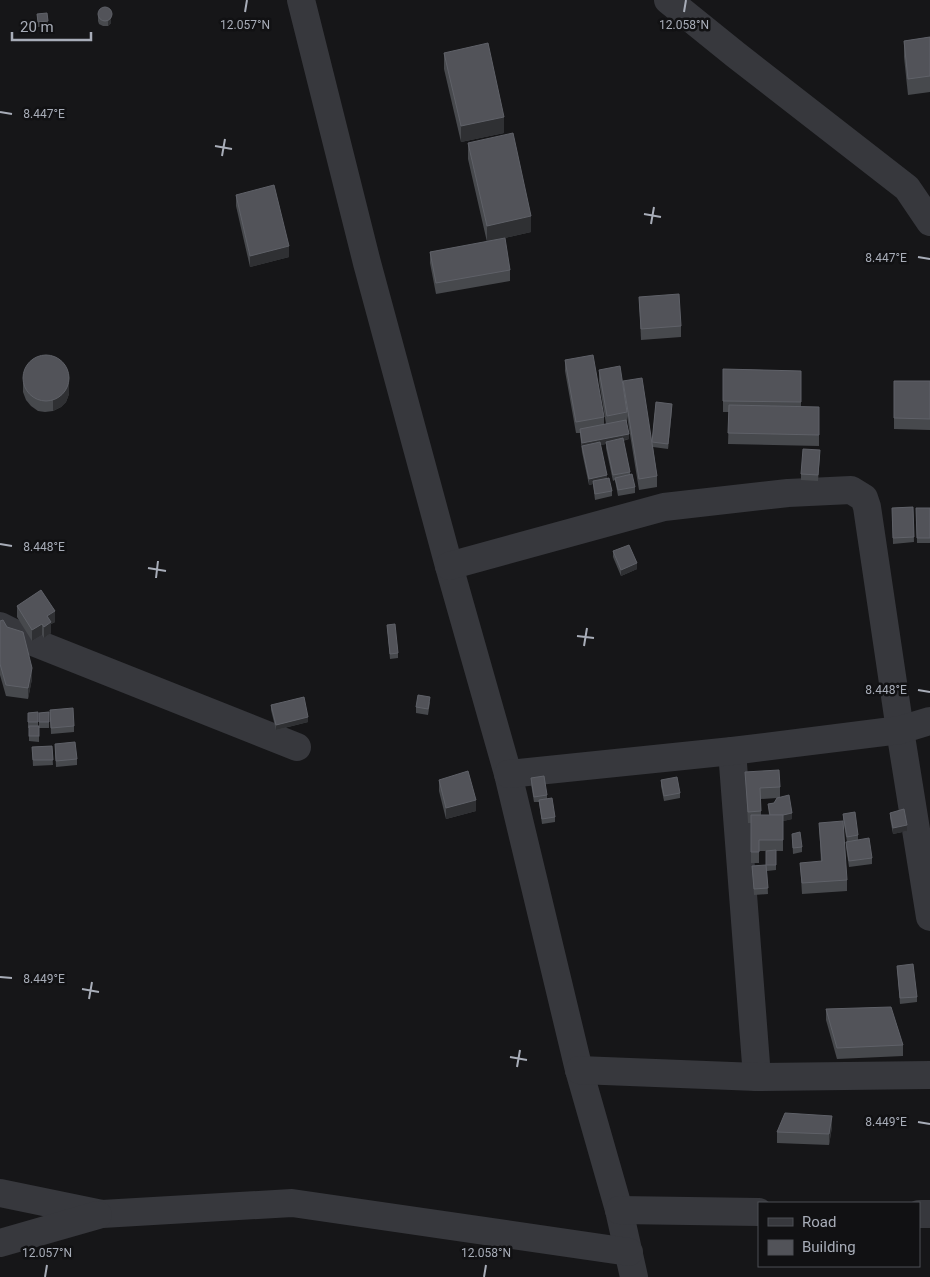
<svg xmlns="http://www.w3.org/2000/svg" width="930" height="1277" viewBox="0 0 930 1277" font-family="Roboto,sans-serif">
  <style>
    .lines { fill: none; stroke-linecap: round; stroke-linejoin: round }
    .minor { stroke: #37383d; stroke-width: 28 }
    .wall { fill: #47494d; fill-rule: evenodd }
    .shaded-wall { fill: #2f3033 }
    .building { fill: #525359; stroke: #5f6168 }
    .ticks { fill: none; stroke: #a8adb8; stroke-width: 2 }
    .ticks-label { font-size: 12px; text-anchor: middle; fill: #a8adb8; stroke: #111113; stroke-width: 5; stroke-linejoin: round; paint-order: stroke }
  </style>
  <rect width="100%" height="100%" fill="#161618"/>
  <g class="lines">
    <!-- minor -->
    <g class="minor">
      <polyline points="301,0 367,263 449,566 508,774 579,1070 619,1210 634,1277"/>
      <polyline points="668,0 736,55 907,188 930,222"/>
      <polyline points="449,566 664,507 788,493 851,490 864,498 867,507 900,730 930,917"/>
      <polyline points="0,626 28,640 297,747"/>
      <polyline points="732,751 757,1077"/>
      <polyline points="508,774 732,751 900,730 930,721"/>
      <polyline points="579,1070 757,1077 930,1075"/>
      <polyline points="0,1193 102,1214 292,1203 629,1252"/>
      <polyline points="619,1210 759,1212"/>
      <polyline points="919,1214 930,1214"/>
      <polyline points="0,1243 98,1215"/>
    </g>
  </g>
  <!-- wall -->
  <g class="wall">
    <polygon points="47,13 48,26 38,27 37,14"/>
    <polygon points="98,16 111,16 111,23 108,26 103,26 99,24 98,21"/>
    <polygon points="930,37 930,92 908,95 904,57 904,41"/>
    <polygon points="444,53 504,133 461,142 444,69"/>
    <polygon points="468,143 531,232 492,241 510,270 510,281 436,294 430,263 430,252 487,242 468,159"/>
    <polygon points="236,195 289,257 250,267 236,206"/>
    <polygon points="639,297 681,326 681,337 641,340"/>
    <polygon points="565,360 604,417 604,424 606,424 599,381 599,370 623,389 623,381 652,443 656,402 672,410 668,449 653,447 657,476 657,487 639,490 627,416 627,423 626,423 629,439 623,441 630,472 630,475 635,487 635,493 618,496 615,480 613,481 606,448 606,444 600,445 607,478 612,491 612,496 595,500 593,484 589,485 582,452 580,433 576,433 565,371"/>
    <polygon points="723,369 801,371 801,407 819,407 819,446 728,444 729,412 723,412"/>
    <polygon points="23,381 69,387 69,394 66,402 61,407 53,411 45,412 38,411 31,406 26,400 23,392"/>
    <polygon points="894,381 930,381 930,430 894,429"/>
    <polygon points="820,455 818,481 801,480 801,474"/>
    <polygon points="913,507 914,542 893,544 892,508"/>
    <polygon points="916,508 930,508 930,543 917,543"/>
    <polygon points="613,551 637,569 621,576 613,557"/>
    <polygon points="17,606 55,622 51,624 51,633 44,638 42,635 32,641 17,617"/>
    <polygon points="0,621 32,679 28,699 6,696 0,675"/>
    <polygon points="387,625 398,653 398,658 390,659"/>
    <polygon points="430,702 428,715 416,713 416,707"/>
    <polygon points="271,705 308,722 276,730 271,710"/>
    <polygon points="50,710 74,726 74,732 51,734"/>
    <polygon points="38,712 38,726 39,726 39,713 49,712 49,728 39,728 39,742 29,741 29,728 28,728 28,713"/>
    <polygon points="55,744 77,759 77,765 56,767"/>
    <polygon points="52,746 53,765 33,766 32,747"/>
    <path d="M745,772L780,787V797L792,819L783,821V851H776V870L767,871L768,894L754,895L752,866L766,865V851H759V863H751V823H748ZM777,798L774,803L768,804L769,815H761V799Z"/>
    <polygon points="531,778 547,795 547,799 555,817 555,822 542,824 539,802 534,802 531,784"/>
    <polygon points="439,780 476,811 446,819 439,791"/>
    <polygon points="661,780 680,793 680,798 664,801 661,786"/>
    <polygon points="890,813 907,831 893,834 890,818"/>
    <polygon points="843,814 858,835 858,840 872,858 872,864 849,867 846,847 847,842 843,820"/>
    <polygon points="819,823 847,880 847,891 802,894 800,863 821,862"/>
    <polygon points="792,834 802,847 802,852 793,854"/>
    <polygon points="897,966 917,997 917,1002 900,1004"/>
    <polygon points="826,1009 903,1045 903,1056 837,1059 826,1020"/>
    <polygon points="832,1127 829,1145 777,1143 777,1132"/>
  </g>
  <!-- shaded-wall -->
  <g class="shaded-wall">
    <polygon points="111,18 111,23 108,26 108,21"/>
    <polygon points="504,117 504,133 461,142 461,126"/>
    <polygon points="531,216 531,232 487,242 487,226"/>
    <polygon points="289,246 289,257 250,267 250,256"/>
    <polygon points="69,376 69,394 66,402 61,407 53,411 53,400"/>
    <polygon points="672,404 672,410 668,449 668,444"/>
    <polygon points="629,434 629,439 583,449 582,446 582,449 582,443"/>
    <polygon points="607,475 607,481 593,481 593,484 589,485 589,479"/>
    <polygon points="637,563 637,569 621,576 621,570"/>
    <polygon points="55,611 55,622 51,624 51,633 44,638 44,627 47,616"/>
    <polygon points="42,624 42,635 32,641 32,630"/>
    <polygon points="32,668 32,679 28,699 28,688"/>
    <polygon points="308,717 308,722 276,730 276,725"/>
    <polygon points="476,800 476,811 446,819 446,808"/>
    <polygon points="792,813 792,819 771,824 771,818"/>
    <polygon points="907,825 907,831 893,834 893,828"/>
    <polygon points="832,1116 832,1127 829,1145 829,1134"/>
  </g>
  <!-- building -->
  <g class="building">
    <circle cx="105" cy="14" r="7"/>
    <polygon points="47,13 48,21 38,22 37,14"/>
    <polygon points="930,37 930,76 908,79 904,41"/>
    <polygon points="488,43 504,117 461,126 444,53"/>
    <polygon points="513,133 531,216 487,226 468,143"/>
    <polygon points="274,185 289,246 250,256 236,195"/>
    <polygon points="505,238 510,270 436,283 430,252"/>
    <polygon points="679,294 681,326 641,329 639,297"/>
    <circle cx="46" cy="378" r="23"/>
    <polygon points="593,355 604,417 576,422 565,360"/>
    <polygon points="620,366 627,412 607,416 599,370"/>
    <polygon points="723,369 801,371 801,402 723,401"/>
    <polygon points="642,378 657,476 639,479 623,381"/>
    <polygon points="894,381 930,381 930,419 894,418"/>
    <polygon points="656,402 672,404 668,444 652,442"/>
    <polygon points="729,405 819,407 819,435 728,433"/>
    <polygon points="626,420 629,434 582,443 580,429"/>
    <polygon points="623,438 630,472 613,475 606,442"/>
    <polygon points="600,442 607,475 589,479 582,446"/>
    <polygon points="803,449 820,450 818,475 801,474"/>
    <polygon points="632,474 635,487 618,490 615,478"/>
    <polygon points="609,478 612,491 595,494 593,481"/>
    <polygon points="913,507 914,537 893,538 892,508"/>
    <polygon points="916,508 930,508 930,538 917,538"/>
    <polygon points="629,545 637,563 621,570 613,551"/>
    <polygon points="41,590 55,611 47,616 51,622 44,627 42,624 32,630 17,606"/>
    <polygon points="3,620 7,627 23,632 32,668 28,688 6,685 0,664 0,621"/>
    <polygon points="395,624 398,653 390,654 387,625"/>
    <polygon points="418,695 430,697 428,709 416,707"/>
    <polygon points="304,697 308,717 276,725 271,705"/>
    <polygon points="73,708 74,726 51,728 50,710"/>
    <polygon points="38,712 38,722 28,722 28,713"/>
    <polygon points="49,712 49,722 39,722 39,713"/>
    <rect x="29" y="726" width="10" height="10"/>
    <polygon points="75,742 77,759 56,761 55,744"/>
    <polygon points="52,746 53,760 33,760 32,747"/>
    <polygon points="779,770 780,787 760,788 761,811 748,812 745,772"/>
    <polygon points="468,771 476,800 446,808 439,780"/>
    <polygon points="544,776 547,795 534,797 531,778"/>
    <polygon points="677,777 680,793 664,796 661,780"/>
    <polygon points="789,795 792,813 783,815 770,815 768,804 774,803 777,798"/>
    <polygon points="552,798 555,817 542,819 539,800"/>
    <polygon points="904,809 907,825 893,828 890,813"/>
    <polygon points="855,812 858,835 847,837 843,814"/>
    <polygon points="751,815 783,815 783,840 759,840 759,852 751,852"/>
    <polygon points="843,821 847,880 802,883 800,863 822,861 819,823"/>
    <polygon points="800,832 802,847 793,848 792,834"/>
    <polygon points="869,838 872,858 849,861 846,842"/>
    <polygon points="776,850 776,865 766,865 766,851"/>
    <polygon points="766,865 768,888 754,889 752,866"/>
    <polygon points="913,964 917,997 900,998 897,966"/>
    <polygon points="891,1007 903,1045 837,1048 826,1009"/>
    <polygon points="785,1113 832,1116 829,1134 777,1132"/>
  </g>
  <!-- ticks -->
  <path class="ticks" d="M245,12L247,0M684,12L686,0M0,112L12,114M215,146L232,149M222,156L225,139M644,214L661,217M651,224L654,207M918,257L930,259M0,544L12,546M148,568L166,571M156,578L158,561M577,636L594,638M584,646L587,628M918,690L930,692M0,977L12,978M82,989L99,992M89,999L92,982M510,1057L527,1060M517,1067L520,1050M918,1122L930,1124M45,1277L47,1265M484,1277L486,1265"/>
  <g class="ticks-label">
    <text x="245" y="29">12.057°N</text>
    <text x="684" y="29">12.058°N</text>
    <text x="44" y="118">8.447°E</text>
    <text x="886" y="262">8.447°E</text>
    <text x="44" y="551">8.448°E</text>
    <text x="886" y="694">8.448°E</text>
    <text x="44" y="983">8.449°E</text>
    <text x="886" y="1126">8.449°E</text>
    <text x="47" y="1257">12.057°N</text>
    <text x="486" y="1257">12.058°N</text>
  </g>
  <!-- legend -->
  <rect x="758" y="1202" width="162" height="65" fill="#111113" stroke="#4d4f55"/>
  <rect x="768" y="1218" width="25" height="8" fill="#37383d" stroke="#4d4f55"/>
  <text x="802" y="1227" font-size="15" fill="#a8adb8">Road</text>
  <rect x="768" y="1240" width="25" height="15" fill="#525359" stroke="#4d4f55"/>
  <text x="802" y="1252" font-size="15" fill="#a8adb8">Building</text>
  <!-- scale -->
  <path d="M12 32v8h79v-8" fill="none" stroke="#a8adb8" stroke-width="2.5"/>
  <text x="20" y="32" font-size="15" fill="#a8adb8" stroke="#111113" stroke-width="4" paint-order="stroke">20 m</text>
</svg>
